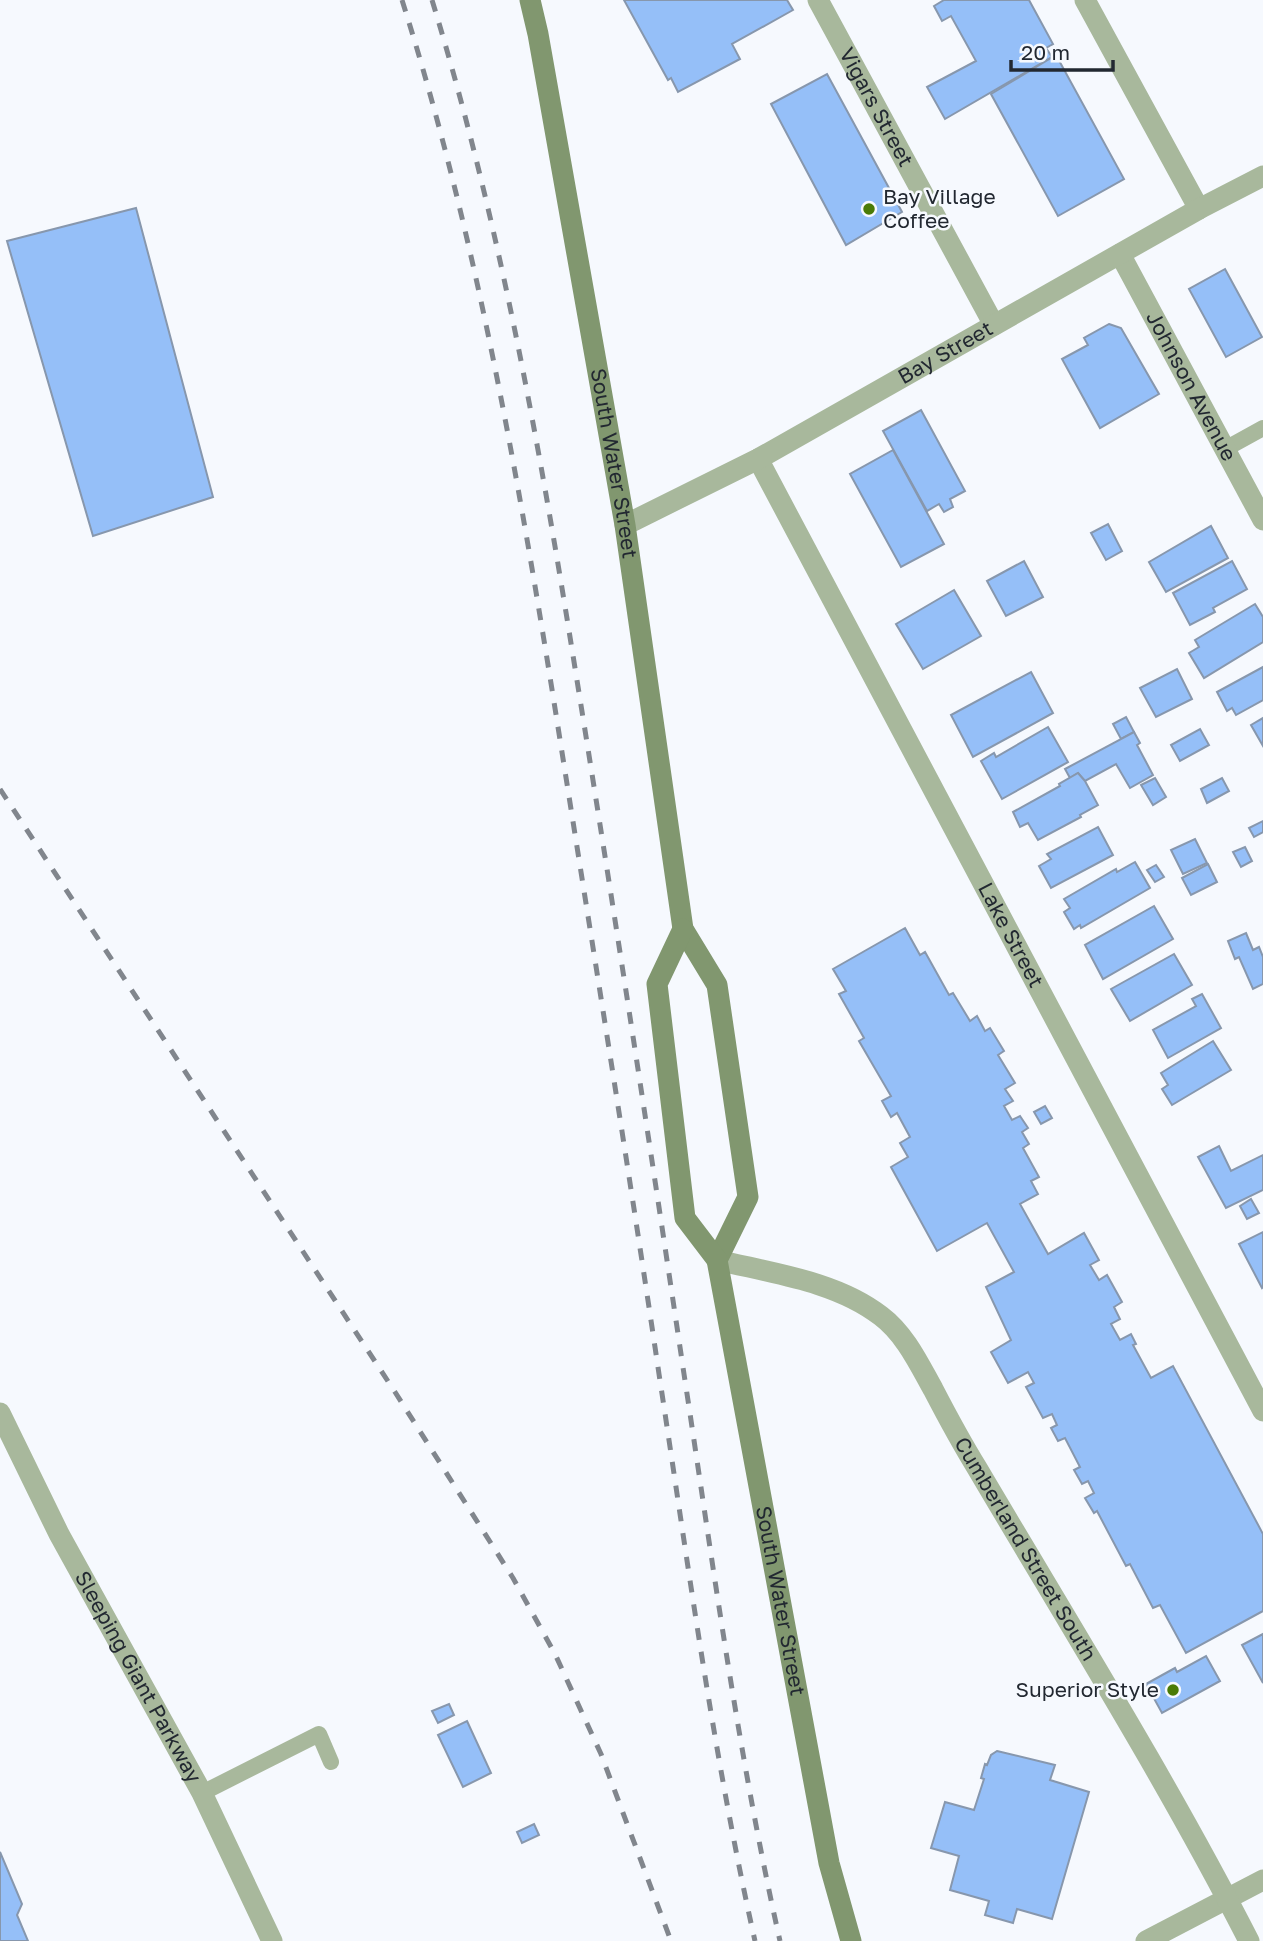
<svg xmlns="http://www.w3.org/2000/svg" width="1263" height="1941" viewBox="0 0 1263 1941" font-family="'Golos Text',sans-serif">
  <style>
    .building { fill: #95bff8; stroke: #8797ad; stroke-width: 2 }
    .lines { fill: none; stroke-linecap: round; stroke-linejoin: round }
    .service { stroke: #a8b89c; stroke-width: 16 }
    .minor { stroke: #a8b89c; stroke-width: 21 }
    .tertiary { stroke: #a8b89c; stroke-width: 21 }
    .secondary { stroke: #81976f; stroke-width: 21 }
    .rail { stroke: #81868d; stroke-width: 5; stroke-dasharray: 12 12; stroke-linecap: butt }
    .poi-dot { fill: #4a7b06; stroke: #f6f9fe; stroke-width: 2.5 }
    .labels { text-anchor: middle; stroke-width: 5; stroke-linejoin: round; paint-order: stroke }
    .street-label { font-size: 21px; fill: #222831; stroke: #f6f9fe }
    .poi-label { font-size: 21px; fill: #222831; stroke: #f6f9fe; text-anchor: start }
  </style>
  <rect width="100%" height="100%" fill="#f6f9fe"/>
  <!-- building -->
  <g class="building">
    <polygon points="624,0 787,0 793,10 732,44 740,59 678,92 671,78 668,80"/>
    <polygon points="944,0 1029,0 1053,44 1046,48 1052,57 945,119 927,87 976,61 951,16 942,21 934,6"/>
    <polygon points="1056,55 1124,179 1058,216 991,94"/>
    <polygon points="827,74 902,212 846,245 771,104"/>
    <polygon points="136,208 213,497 93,536 7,241"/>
    <polygon points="1225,269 1262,337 1226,357 1189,289"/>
    <polygon points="1109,324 1121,328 1159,394 1100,428 1062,359 1088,345 1084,338"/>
    <polygon points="921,410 965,491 950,499 953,507 944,512 939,504 927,511 883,431"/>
    <polygon points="893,450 944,544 901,567 850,474"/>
    <polygon points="1108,524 1122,551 1106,560 1091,533"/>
    <polygon points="1211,526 1228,558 1166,592 1149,562"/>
    <polygon points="1024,561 1043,597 1006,616 987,581"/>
    <polygon points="1232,561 1247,589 1213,608 1215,612 1190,625 1173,593"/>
    <polygon points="954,590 981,636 923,669 896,624"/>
    <polygon points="1255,604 1263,617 1263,642 1204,678 1189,653 1199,647 1195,640"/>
    <polygon points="1263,667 1263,700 1236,715 1232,708 1227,711 1217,692"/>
    <polygon points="1177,669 1192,699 1156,717 1140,688"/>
    <polygon points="1031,672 1053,713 973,757 951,715"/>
    <polygon points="1126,717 1134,732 1121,739 1113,724"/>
    <polygon points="1263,718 1263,746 1251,725"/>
    <polygon points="1048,727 1068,762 1002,799 981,761 994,753 996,757"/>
    <polygon points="1200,729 1209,745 1180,761 1171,745"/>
    <polygon points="1134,732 1140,743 1137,745 1153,775 1130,788 1116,764 1085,781 1078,773 1070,778 1065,769"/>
    <polygon points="1078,773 1085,781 1098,805 1080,815 1081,817 1038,840 1028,823 1020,827 1013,812 1060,786 1059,784"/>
    <polygon points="1155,778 1166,797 1153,805 1141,785"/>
    <polygon points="1222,778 1229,791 1207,803 1201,789"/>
    <polygon points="1263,821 1263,832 1254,837 1249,828"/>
    <polygon points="1098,827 1113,855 1051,888 1039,866 1051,859 1047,854"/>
    <polygon points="1195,839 1207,863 1183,874 1171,850"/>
    <polygon points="1245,847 1252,861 1241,867 1233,852"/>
    <polygon points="1135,862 1150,888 1081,928 1080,925 1074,929 1064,912 1070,908 1064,899 1116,869 1117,872"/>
    <polygon points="1208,864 1217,882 1191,895 1182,878"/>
    <polygon points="1156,865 1164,877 1155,882 1147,870"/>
    <polygon points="1154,906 1173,939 1103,979 1085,945"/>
    <polygon points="905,928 920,955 925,952 949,995 953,993 970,1021 977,1016 985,1031 990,1028 1004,1051 998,1055 1015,1083 1005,1089 1013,1101 1004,1106 1012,1120 1020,1116 1028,1128 1022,1132 1029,1144 1023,1148 1039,1177 1031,1181 1038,1194 1020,1204 1048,1254 1084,1233 1099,1260 1090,1265 1099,1280 1107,1275 1122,1302 1114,1307 1120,1319 1111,1324 1120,1340 1131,1334 1136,1344 1133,1345 1151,1378 1173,1366 1263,1534 1263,1611 1186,1653 1160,1605 1153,1608 1130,1564 1126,1566 1097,1511 1094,1513 1085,1498 1094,1493 1088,1481 1082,1484 1074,1470 1080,1467 1065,1438 1058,1441 1051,1428 1057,1425 1052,1414 1043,1418 1026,1387 1034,1383 1028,1372 1008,1383 991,1352 1011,1340 986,1287 1014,1272 987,1223 937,1251 891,1167 908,1157 900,1143 910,1137 897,1113 891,1117 882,1101 891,1096 859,1041 864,1038 839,994 846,991 833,969"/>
    <polygon points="1246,933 1253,950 1259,947 1263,957 1263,984 1253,989 1239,957 1235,959 1228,941"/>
    <polygon points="1174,954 1192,985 1130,1021 1111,989"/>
    <polygon points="1202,994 1221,1028 1168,1058 1153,1030 1196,1006 1192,999"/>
    <polygon points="1213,1041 1231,1070 1172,1105 1162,1089 1168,1085 1161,1073"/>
    <polygon points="1045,1106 1052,1118 1041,1124 1034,1112"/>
    <polygon points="1219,1146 1231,1171 1263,1155 1263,1190 1226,1208 1198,1157"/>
    <polygon points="1251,1199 1259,1213 1247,1219 1240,1206"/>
    <polygon points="1263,1232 1263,1287 1262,1288 1239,1244"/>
    <polygon points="1263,1634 1263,1683 1242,1645"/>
    <polygon points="1206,1656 1220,1681 1162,1713 1146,1684 1175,1668 1177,1672"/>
    <polygon points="449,1704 454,1715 438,1723 432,1711"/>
    <polygon points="467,1721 491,1773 463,1787 438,1735"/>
    <polygon points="997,1751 1055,1765 1050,1780 1089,1792 1052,1919 1017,1909 1013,1923 985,1915 989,1901 950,1890 959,1856 931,1848 945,1802 974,1810 984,1779 981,1778 985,1764 987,1765 991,1755"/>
    <polygon points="534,1824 539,1835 522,1843 517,1832"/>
    <polygon points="0,1852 22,1904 17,1915 28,1941 0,1941"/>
  </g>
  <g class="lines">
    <!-- service -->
    <g class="service">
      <polyline points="1225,449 1263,428"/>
      <polyline points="202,1793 319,1734 331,1762"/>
    </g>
    <!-- minor -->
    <g class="minor">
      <path id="s1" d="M818,0L994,325"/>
      <polyline points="1085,0 1199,209"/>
      <path id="s2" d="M1120,254L1263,520"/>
      <path id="s3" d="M758,459L1263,1411"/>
      <path id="s4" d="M0,1413L59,1534L202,1793L272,1941"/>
      <polyline points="1146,1941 1263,1880"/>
    </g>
    <!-- tertiary -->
    <g class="tertiary">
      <path id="s5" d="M625,525L758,459L1199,209L1263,176"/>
      <path id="s6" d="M717,1260C771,1273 836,1281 881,1316C905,1334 919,1364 933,1389C947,1416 961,1442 977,1468C1069,1624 1166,1779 1249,1941"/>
    </g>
    <!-- secondary -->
    <g class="secondary">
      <path id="s7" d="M530,0L538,34L625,525L683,929L717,985L748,1197L717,1260"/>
      <path id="s8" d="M683,929L657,984L685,1218L717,1260L829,1863L851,1941"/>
    </g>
    <!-- rail -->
    <g class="rail">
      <path d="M402,0C477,237 519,482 558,727C592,942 627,1158 659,1374C688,1563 713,1754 755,1941"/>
      <path d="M432,0C499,219 539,443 575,668C613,903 649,1139 684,1374C713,1564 738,1754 780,1941"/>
      <polyline points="0,789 395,1392 513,1578 555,1654 601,1754 671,1941"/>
    </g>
  </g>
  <!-- markers -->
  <g class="poi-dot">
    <circle cx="869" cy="209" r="7"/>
    <circle cx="1173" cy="1690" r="7"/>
  </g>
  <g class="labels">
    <!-- street labels -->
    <g class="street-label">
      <text dy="7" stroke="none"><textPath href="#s1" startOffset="122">Vigars Street</textPath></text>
      <text dy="7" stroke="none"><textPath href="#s5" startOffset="364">Bay Street</textPath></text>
      <text dy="7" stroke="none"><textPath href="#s2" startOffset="150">Johnson Avenue</textPath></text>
      <text dy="7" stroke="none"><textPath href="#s7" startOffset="471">South Water Street</textPath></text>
      <text dy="7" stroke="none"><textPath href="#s3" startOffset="539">Lake Street</textPath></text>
      <text dy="7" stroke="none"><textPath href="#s6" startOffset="450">Cumberland Street South</textPath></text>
      <text dy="7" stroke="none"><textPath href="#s8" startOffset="696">South Water Street</textPath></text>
      <text dy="7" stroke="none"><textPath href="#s4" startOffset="298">Sleeping Giant Parkway</textPath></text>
    </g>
    <!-- poi labels -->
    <g class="poi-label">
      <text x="883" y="204">Bay Village<tspan x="883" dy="24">Coffee</tspan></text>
      <text x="1159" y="1697" text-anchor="end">Superior Style</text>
    </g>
  </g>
  <!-- scale -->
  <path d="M1011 60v10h102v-10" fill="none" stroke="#222831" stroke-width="3.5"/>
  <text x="1021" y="60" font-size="21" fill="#222831" stroke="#f6f9fe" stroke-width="5" paint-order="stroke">20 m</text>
</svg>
